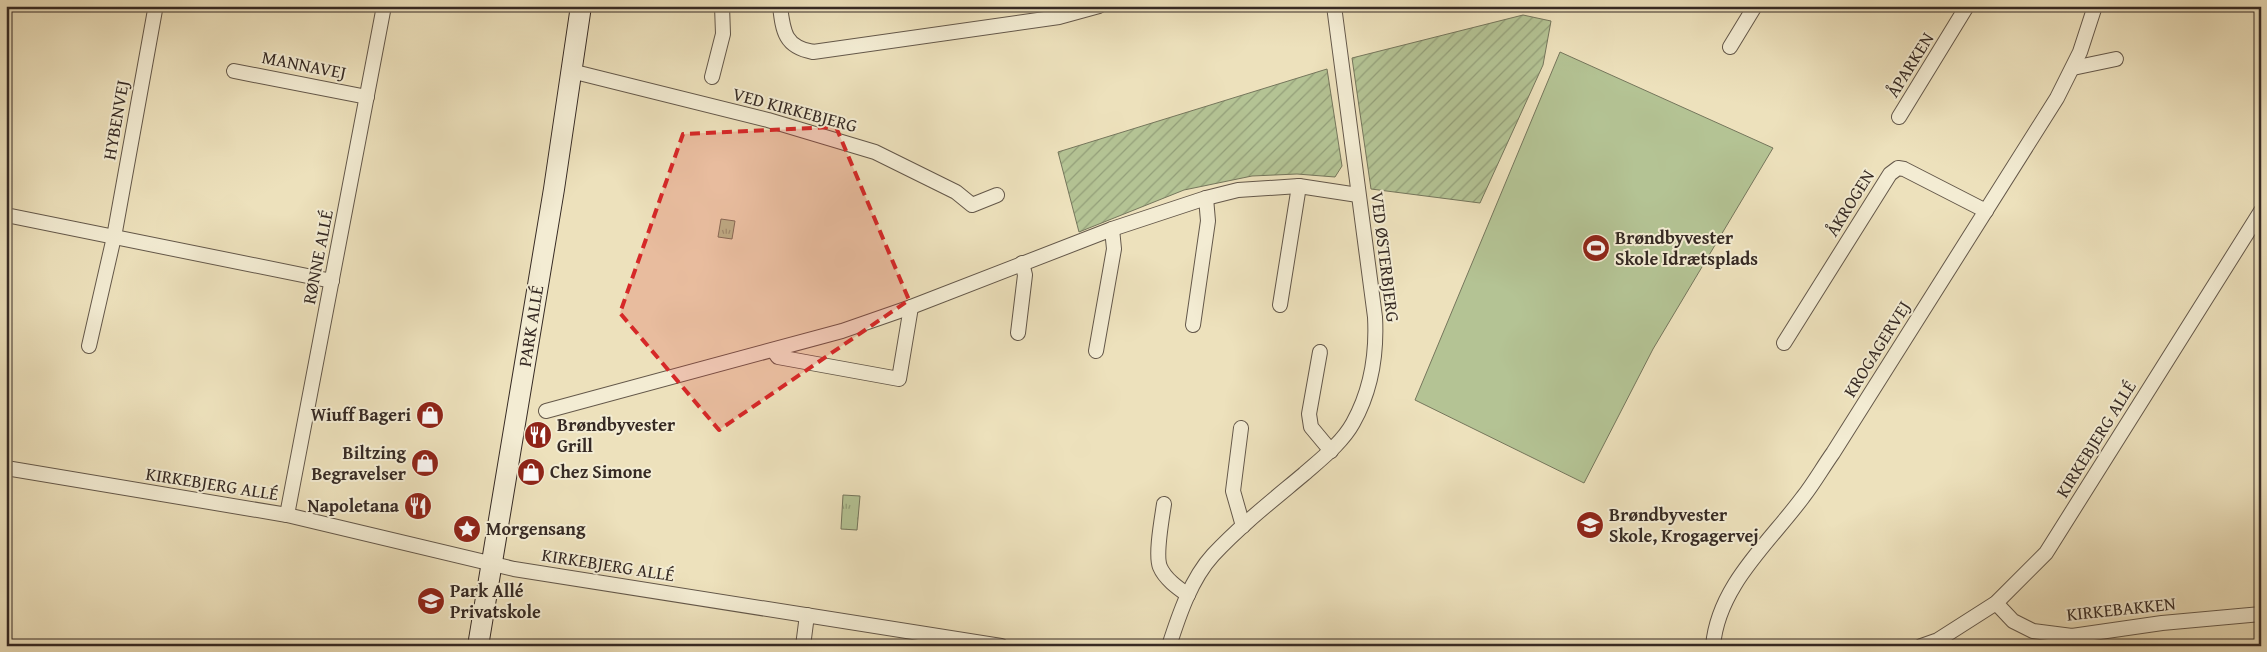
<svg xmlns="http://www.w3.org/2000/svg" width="2267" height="652" viewBox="0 0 2267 652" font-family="'Gentium Book Plus',serif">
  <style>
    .grass { fill: url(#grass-tufts); stroke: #75765c }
    .garden { fill: url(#garden-furrows); stroke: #75765c }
    .pitch { fill: #b4c394; stroke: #75765c }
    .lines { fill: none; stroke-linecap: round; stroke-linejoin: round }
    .street-casing { stroke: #64584a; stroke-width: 16 }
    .secondary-casing { stroke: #362a24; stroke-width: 22 }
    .street { stroke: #f3ecd3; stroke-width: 14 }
    .secondary { stroke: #f3ecd3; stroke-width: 20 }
    .marked { fill: #d62828; fill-opacity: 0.2; stroke: #d62828; stroke-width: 4; stroke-dasharray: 10 6; stroke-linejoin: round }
    .labels { text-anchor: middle; stroke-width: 4; stroke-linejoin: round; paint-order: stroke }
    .street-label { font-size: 18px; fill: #362a24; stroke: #f3ecd3 }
    .poi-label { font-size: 18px; font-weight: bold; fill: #362a24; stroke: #f3ecd3; text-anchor: start }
  </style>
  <defs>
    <pattern id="grass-tufts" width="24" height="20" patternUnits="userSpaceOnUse" patternTransform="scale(1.25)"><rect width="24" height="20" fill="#b4c394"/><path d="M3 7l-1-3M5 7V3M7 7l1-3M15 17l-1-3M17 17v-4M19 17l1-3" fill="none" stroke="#939f79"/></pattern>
    <pattern id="garden-furrows" width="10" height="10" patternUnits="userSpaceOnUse" patternTransform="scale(1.25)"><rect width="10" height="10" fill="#b4c394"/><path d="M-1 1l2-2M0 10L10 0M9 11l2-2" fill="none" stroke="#939f79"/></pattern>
  </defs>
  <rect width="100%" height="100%" fill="#ede1bc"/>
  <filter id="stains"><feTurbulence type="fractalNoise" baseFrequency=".004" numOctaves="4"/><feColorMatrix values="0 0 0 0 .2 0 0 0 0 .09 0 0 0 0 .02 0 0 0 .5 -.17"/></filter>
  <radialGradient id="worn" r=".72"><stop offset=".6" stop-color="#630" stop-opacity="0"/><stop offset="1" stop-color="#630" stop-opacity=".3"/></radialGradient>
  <!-- grass -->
  <g class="grass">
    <polygon points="721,219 735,221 732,239 718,237"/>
    <polygon points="843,495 860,496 857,530 841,529"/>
  </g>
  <!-- garden -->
  <g class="garden">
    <polygon points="1523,15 1551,21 1543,65 1480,203 1371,189 1352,58"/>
    <polygon points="1327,69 1342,166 1335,177 1297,174 1252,176 1184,190 1079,232 1058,152"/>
  </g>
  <!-- pitch -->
  <polygon class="pitch" points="1560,52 1773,148 1653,349 1584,483 1415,400"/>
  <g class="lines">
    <!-- street casing -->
    <g class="street-casing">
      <g id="street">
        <path d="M780,6C783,32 785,47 813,52L1059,17L1099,6"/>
        <polyline points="1730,47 1755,6"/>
        <polyline points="2073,68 2116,59"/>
        <polyline points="234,71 367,97"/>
        <polyline points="571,71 768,120 875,152 956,192 972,205 997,195"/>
        <polyline points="712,77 723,34 722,6"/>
        <polyline points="1899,117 1967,6"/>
        <polyline points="6,215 332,281"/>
        <polyline points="1280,305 1299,186"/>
        <polyline points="1193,325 1208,221 1206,198"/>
        <polyline points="1018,333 1025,275 1022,263"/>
        <polyline points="1784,343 1890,174 1898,168 1904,169 1986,211"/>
        <polyline points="89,346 114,237 155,10"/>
        <polyline points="773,350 778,357 899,379 911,307"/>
        <polyline points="1096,351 1114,249 1112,229"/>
        <polyline points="1320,352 1309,414 1311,427 1331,451"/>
        <polyline points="546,411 842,331 911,307 1112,229 1206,198 1238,190 1299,186 1358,195"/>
        <polyline points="1241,428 1233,491 1243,526"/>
        <polyline points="6,468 287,515 514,569 1001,646"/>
        <path d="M1164,504C1162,518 1155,555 1160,567C1165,579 1178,588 1188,595"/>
        <polyline points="287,515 384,6"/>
        <polyline points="1996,603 2013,621 2033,631 2072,636 2162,623 2261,614"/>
        <polyline points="803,646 807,615"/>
        <path d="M1169,646C1179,615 1191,579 1213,555C1241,525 1273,500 1304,474C1321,459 1342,443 1353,423C1372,389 1377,354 1375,317L1334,6"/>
        <path d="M1713,646C1718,586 1769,543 1803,497C1814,483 1823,467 1833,453L2057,98L2080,52L2095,6"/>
        <polyline points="1921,646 1938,640 1996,603 2046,553 2261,211"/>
      </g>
    </g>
    <!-- secondary casing -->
    <g class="secondary-casing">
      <polyline id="secondary" points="478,646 554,189 581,6"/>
    </g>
    <!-- street -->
    <use href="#street" class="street"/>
    <!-- secondary -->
    <use href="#secondary" class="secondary"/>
  </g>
  <!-- marked area -->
  <path class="marked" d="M836,127L909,300L719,430L620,313L683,134Z"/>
  <!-- icons -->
  <defs>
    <g id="stadium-disc" transform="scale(1.4375)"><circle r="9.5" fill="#8f2418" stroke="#f3ecd3"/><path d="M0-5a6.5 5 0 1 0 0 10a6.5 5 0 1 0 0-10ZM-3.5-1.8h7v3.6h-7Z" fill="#fff"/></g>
    <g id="shop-disc" transform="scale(1.4375)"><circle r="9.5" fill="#8f2418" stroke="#f3ecd3"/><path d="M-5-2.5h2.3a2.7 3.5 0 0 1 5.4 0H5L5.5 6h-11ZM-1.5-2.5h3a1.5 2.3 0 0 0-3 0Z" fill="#fff"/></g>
    <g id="restaurant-disc" transform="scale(1.4375)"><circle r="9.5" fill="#8f2418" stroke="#f3ecd3"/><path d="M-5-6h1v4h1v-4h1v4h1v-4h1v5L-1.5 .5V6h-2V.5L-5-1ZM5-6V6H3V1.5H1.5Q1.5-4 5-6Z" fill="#fff"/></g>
    <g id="school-disc" transform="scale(1.4375)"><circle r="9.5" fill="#8f2418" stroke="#f3ecd3"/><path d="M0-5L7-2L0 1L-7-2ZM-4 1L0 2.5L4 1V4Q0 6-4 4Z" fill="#fff"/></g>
    <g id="sight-disc" transform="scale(1.4375)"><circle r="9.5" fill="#8f2418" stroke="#f3ecd3"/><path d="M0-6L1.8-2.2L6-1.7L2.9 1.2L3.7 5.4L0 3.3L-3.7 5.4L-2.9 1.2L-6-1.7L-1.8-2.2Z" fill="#fff"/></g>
  </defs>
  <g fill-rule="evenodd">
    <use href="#stadium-disc" x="1596" y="248"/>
    <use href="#shop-disc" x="430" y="415"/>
    <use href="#restaurant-disc" x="538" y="435"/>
    <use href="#shop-disc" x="425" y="463"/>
    <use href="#shop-disc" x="531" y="472"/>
    <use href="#restaurant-disc" x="418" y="506"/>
    <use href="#school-disc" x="1590" y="525"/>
    <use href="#sight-disc" x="467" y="529"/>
    <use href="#school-disc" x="431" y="601"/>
  </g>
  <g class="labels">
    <!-- street labels -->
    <g class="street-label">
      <text transform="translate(304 65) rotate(11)" y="6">MANNAVEJ</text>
      <text transform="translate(1910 65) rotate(-58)" y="6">ÅPARKEN</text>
      <text transform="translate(795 110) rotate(15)" y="6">VED KIRKEBJERG</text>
      <text transform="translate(116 120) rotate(-80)" y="6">HYBENVEJ</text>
      <text transform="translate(1850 203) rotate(-58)" y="6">ÅKROGEN</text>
      <text transform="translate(318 257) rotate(-79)" y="6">RØNNE ALLÉ</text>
      <text transform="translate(1385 257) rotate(83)" y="6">VED ØSTERBJERG</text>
      <text transform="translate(531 326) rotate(-81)" y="6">PARK ALLÉ</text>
      <text transform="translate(1877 349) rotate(-58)" y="6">KROGAGERVEJ</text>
      <text transform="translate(2096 439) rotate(-58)" y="6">KIRKEBJERG ALLÉ</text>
      <text transform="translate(212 484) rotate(9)" y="6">KIRKEBJERG ALLÉ</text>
      <text transform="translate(608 565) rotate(9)" y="6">KIRKEBJERG ALLÉ</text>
      <text transform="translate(2121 609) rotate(-6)" y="6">KIRKEBAKKEN</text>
    </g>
    <!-- poi labels -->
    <g class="poi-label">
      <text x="1615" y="244">Brøndbyvester<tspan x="1615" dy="21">Skole Idrætsplads</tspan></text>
      <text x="411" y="421" text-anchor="end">Wiuff Bageri</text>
      <text x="557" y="431">Brøndbyvester<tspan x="557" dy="21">Grill</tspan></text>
      <text x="406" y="459" text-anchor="end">Biltzing<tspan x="406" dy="21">Begravelser</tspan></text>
      <text x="550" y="478">Chez Simone</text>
      <text x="399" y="512" text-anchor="end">Napoletana</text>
      <text x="1609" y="521">Brøndbyvester<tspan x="1609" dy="21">Skole, Krogagervej</tspan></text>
      <text x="486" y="535">Morgensang</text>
      <text x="450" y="597">Park Allé<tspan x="450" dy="21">Privatskole</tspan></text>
    </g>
  </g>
  <!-- margin -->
  <rect width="2267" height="652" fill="none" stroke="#ede1bc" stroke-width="25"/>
  <rect x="8" y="8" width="2252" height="637" fill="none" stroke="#362a24" stroke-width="2.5"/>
  <rect x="12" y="12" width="2242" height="627" fill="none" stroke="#362a24"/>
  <rect width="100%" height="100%" filter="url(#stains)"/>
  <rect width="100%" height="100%" fill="url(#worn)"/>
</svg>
